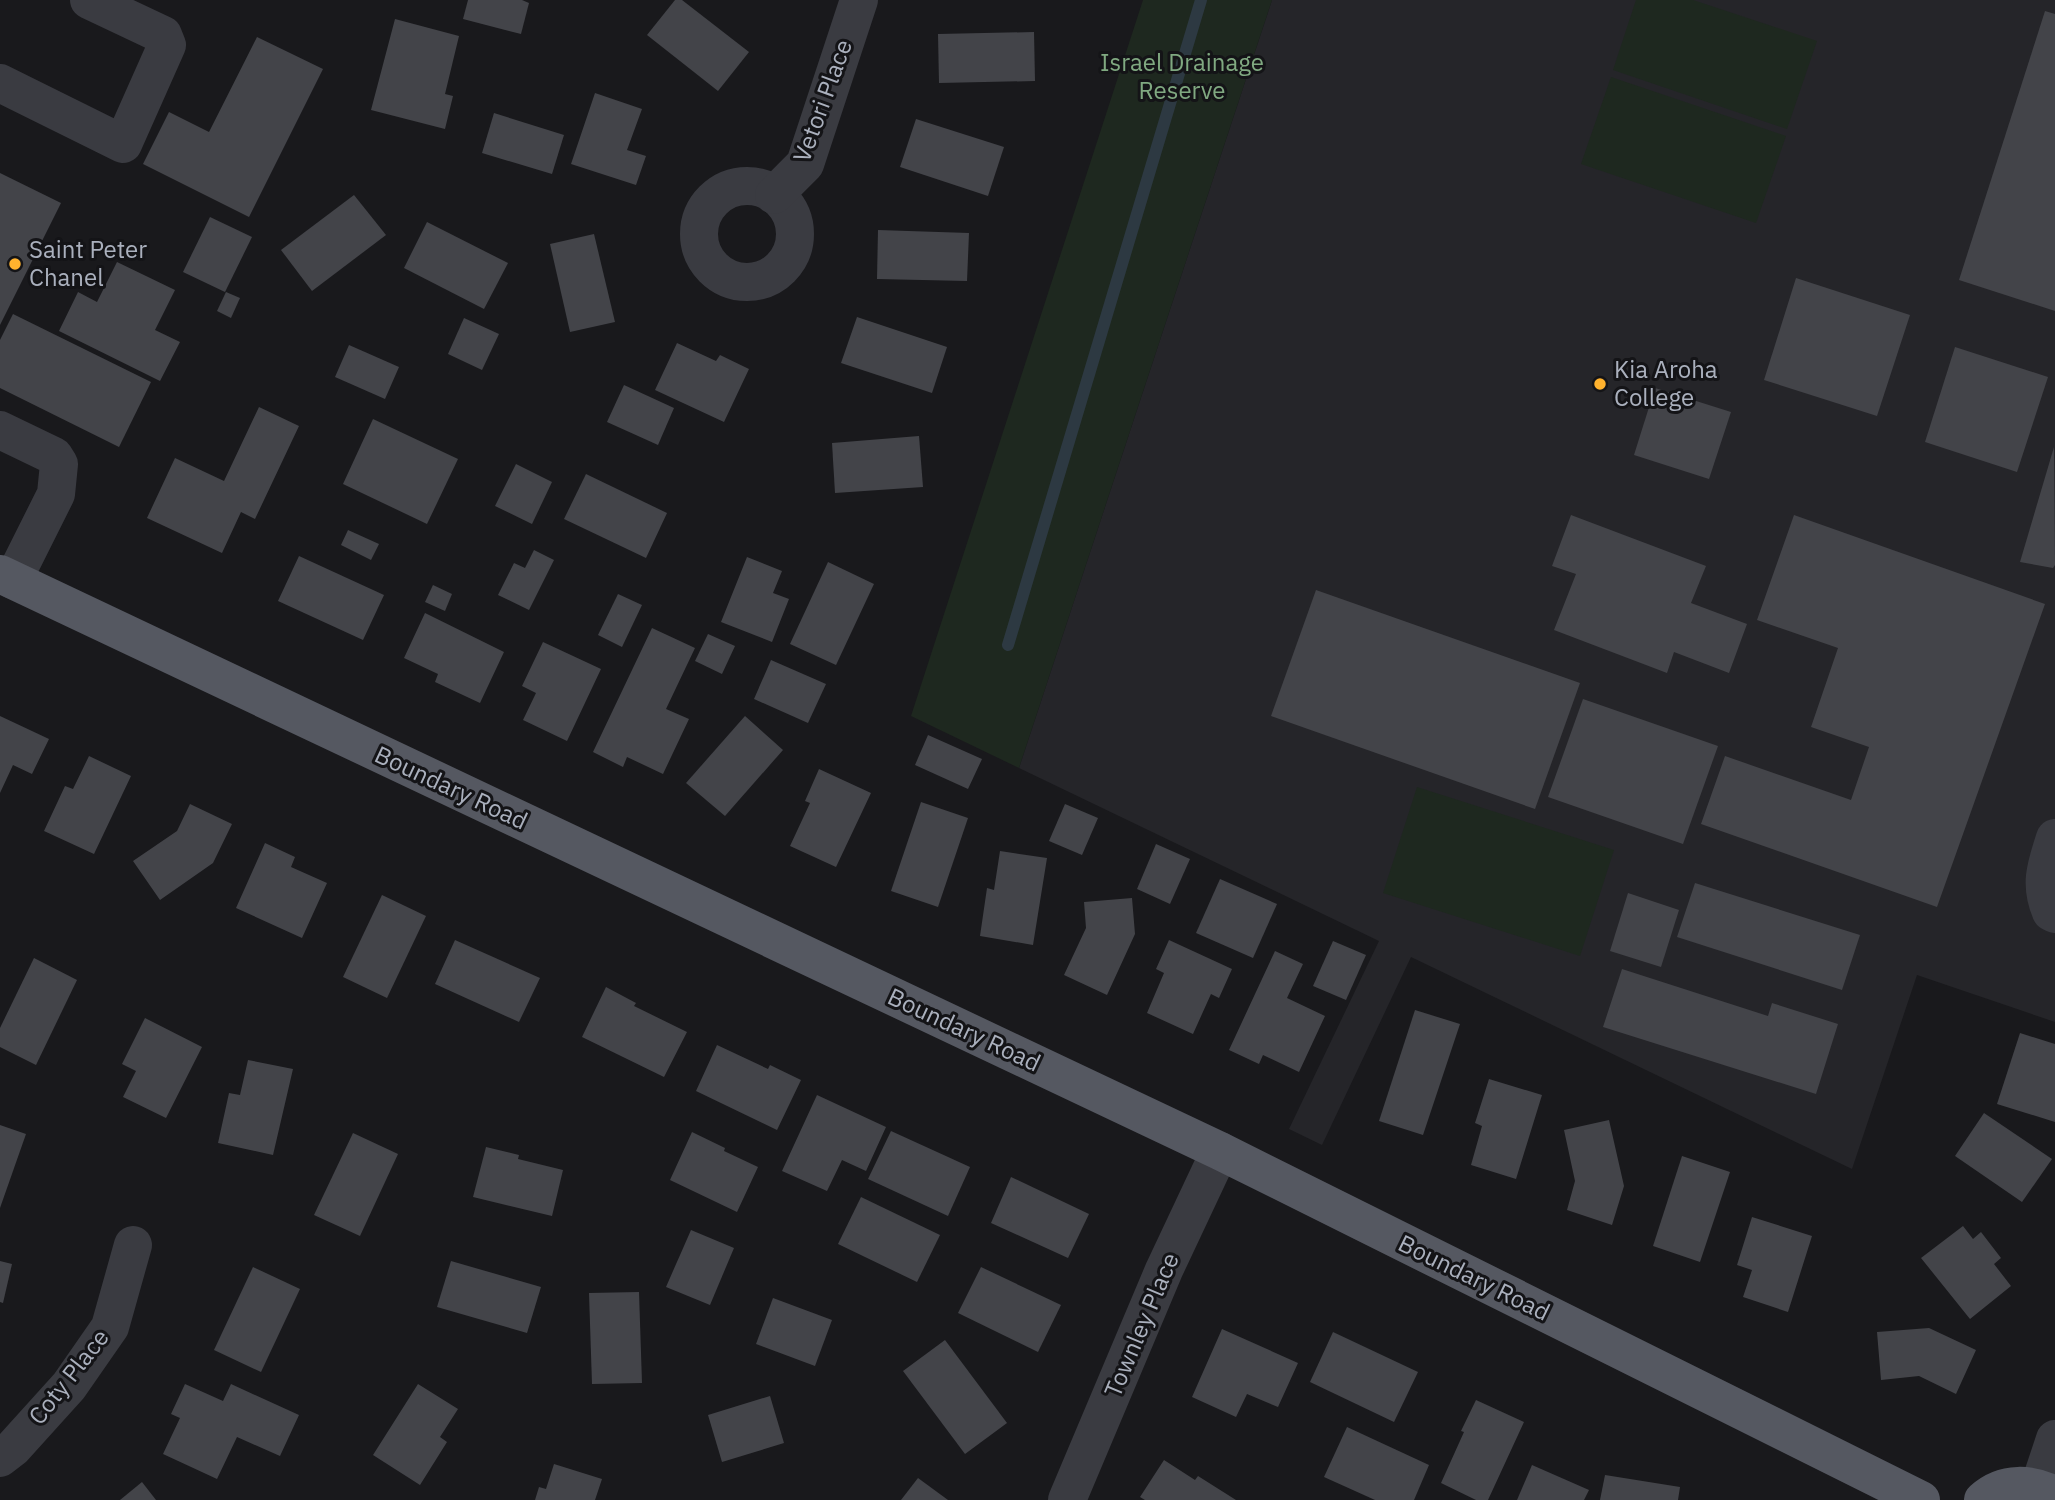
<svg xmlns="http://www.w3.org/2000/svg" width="2055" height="1500" viewBox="0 0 2055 1500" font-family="'IBM Plex Sans',sans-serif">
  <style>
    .built { fill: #252529 }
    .green { fill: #1e281f }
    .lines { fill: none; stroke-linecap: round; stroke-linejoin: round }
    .stream { stroke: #2d3942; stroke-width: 12 }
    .building { fill: #434449 }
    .minor { stroke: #3a3b41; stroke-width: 38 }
    .major { stroke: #555861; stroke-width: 38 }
    .poi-dot { fill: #ffb22e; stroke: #141417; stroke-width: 2.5 }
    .labels { text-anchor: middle; stroke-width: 6; stroke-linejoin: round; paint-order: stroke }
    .park-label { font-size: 24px; fill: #80a981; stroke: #141417 }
    .street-label { font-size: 24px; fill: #aab0bd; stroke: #141417 }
    .poi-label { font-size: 24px; fill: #aab0bd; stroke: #141417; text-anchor: start }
  </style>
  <rect width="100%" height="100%" fill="#19191c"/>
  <!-- built -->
  <polygon class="built" points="1272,0 2055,0 2055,1022 1917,975 1852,1169 1411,957 1322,1145 1289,1129 1379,941 1019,768"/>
  <!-- green -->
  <g class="green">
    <polygon points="1143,0 1272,0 1019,768 911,716"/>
    <polygon points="1636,0 1693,0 1817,41 1787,129 1613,70"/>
    <polygon points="1611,77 1786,136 1756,223 1581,164"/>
    <polygon points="1417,787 1614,850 1580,956 1383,893"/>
  </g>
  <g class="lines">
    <!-- stream -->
    <polyline class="stream" points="1008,645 1201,0"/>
  </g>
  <!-- building -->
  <g class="building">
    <polygon points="468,0 522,0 529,3 521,34 463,19"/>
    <polygon points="675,0 682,0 749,52 718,91 647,35"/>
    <polygon points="2045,11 2055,14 2055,311 1959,280"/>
    <polygon points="395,19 459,36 445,94 453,96 445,129 371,110"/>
    <polygon points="1034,32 1035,81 939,83 938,34"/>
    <polygon points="257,37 323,69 249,217 143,164 169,112 209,132"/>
    <polygon points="595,93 642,109 627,150 646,156 636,185 571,164"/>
    <polygon points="494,113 564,135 552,174 482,153"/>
    <polygon points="916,119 1004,147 988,196 900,167"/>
    <polygon points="0,173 61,203 0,325"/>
    <polygon points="354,195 386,235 312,291 281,250"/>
    <polygon points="210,217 252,237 225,292 183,272"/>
    <polygon points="427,222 508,263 484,309 404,268"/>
    <polygon points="878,230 969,233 967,281 877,279"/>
    <polygon points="594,234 615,322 570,332 550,244"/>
    <polygon points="117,262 175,290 155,330 180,342 160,381 59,331 78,292 97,302"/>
    <polygon points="1796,278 1910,315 1877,416 1764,380"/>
    <polygon points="226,292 240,298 231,318 217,311"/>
    <polygon points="13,314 151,382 119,447 0,388 0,340"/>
    <polygon points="857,317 947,347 932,393 841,363"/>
    <polygon points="464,318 499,334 482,370 448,354"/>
    <polygon points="677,343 716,361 720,355 749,369 724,422 655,390"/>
    <polygon points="349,345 399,367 385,399 335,377"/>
    <polygon points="1955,347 2048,377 2017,472 1925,442"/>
    <polygon points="624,385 674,408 658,445 607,422"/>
    <polygon points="1655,388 1731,412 1709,479 1634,455"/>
    <polygon points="259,407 299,426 255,519 241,512 222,553 147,518 175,458 224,481"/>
    <polygon points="373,419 458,459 427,524 343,484"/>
    <polygon points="919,436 923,487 835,493 832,443"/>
    <polygon points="2054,447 2055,565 2053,568 2020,562"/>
    <polygon points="516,464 552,482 532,524 495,506"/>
    <polygon points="586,474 667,513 646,558 564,519"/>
    <polygon points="1571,515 1706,566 1691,603 1747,624 1729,673 1674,652 1667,673 1554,630 1576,574 1552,566"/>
    <polygon points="1794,515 2045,604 1937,907 1701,824 1725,756 1851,800 1869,747 1811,727 1838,648 1757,620"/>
    <polygon points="348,530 379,544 371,560 341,545"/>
    <polygon points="534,550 554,560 529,610 498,595 514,563 525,568"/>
    <polygon points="299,556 384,595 363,640 278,601"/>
    <polygon points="747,557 782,571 773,593 789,599 772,642 721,622"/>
    <polygon points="828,562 874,584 836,665 790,644"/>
    <polygon points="433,585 452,594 445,611 425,602"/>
    <polygon points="1316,590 1580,683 1535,809 1271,716"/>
    <polygon points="618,594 642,605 622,647 598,635"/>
    <polygon points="425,613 504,652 480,703 435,682 438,674 404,658"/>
    <polygon points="652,628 695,648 666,709 689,719 663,774 627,757 623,767 593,752"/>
    <polygon points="708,634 735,646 722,674 695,661"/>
    <polygon points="543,642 601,669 567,741 523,720 536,693 522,686"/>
    <polygon points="771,660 826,684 808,723 754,699"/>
    <polygon points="1583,699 1718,746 1683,844 1548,797"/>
    <polygon points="0,716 49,739 32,774 13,765 0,793"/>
    <polygon points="745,716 783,750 725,816 686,783"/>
    <polygon points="928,735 982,759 968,789 915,765"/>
    <polygon points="89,756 131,776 94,854 44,831 65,786 73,789"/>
    <polygon points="819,769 871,793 836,867 790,846 810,803 805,801"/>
    <polygon points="921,802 968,818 938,907 891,891"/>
    <polygon points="190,804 232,824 213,863 160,900 133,861 177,831"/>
    <polygon points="1065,804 1098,818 1082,855 1049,841"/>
    <polygon points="265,843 295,857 291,867 327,883 302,938 236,908"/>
    <polygon points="1156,844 1190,859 1170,904 1137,889"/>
    <polygon points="1000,851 1047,858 1033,945 980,936 987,888 994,890"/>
    <polygon points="1220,879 1277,904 1253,958 1196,933"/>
    <polygon points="1695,883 1860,935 1842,990 1677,937"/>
    <polygon points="1628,893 1679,910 1661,967 1610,951"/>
    <polygon points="382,895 426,916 387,998 343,977"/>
    <polygon points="1132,898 1135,934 1107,995 1064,975 1086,928 1084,902"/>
    <polygon points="455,940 540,978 519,1022 435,984"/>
    <polygon points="1169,940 1232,969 1219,998 1211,994 1193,1034 1147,1013 1164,973 1156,969"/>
    <polygon points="1333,941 1366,955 1346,1000 1313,986"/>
    <polygon points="1275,951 1303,964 1287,998 1325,1016 1299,1072 1263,1055 1259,1064 1229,1050"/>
    <polygon points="34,958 77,980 36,1065 0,1047 0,1028"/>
    <polygon points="1622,969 1768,1016 1772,1003 1838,1024 1816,1094 1603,1027"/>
    <polygon points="606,987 636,1003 634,1006 687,1032 664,1077 582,1037"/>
    <polygon points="1415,1010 1460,1024 1423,1135 1379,1121"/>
    <polygon points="145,1018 202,1047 166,1118 123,1097 136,1071 122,1064"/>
    <polygon points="2020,1033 2055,1044 2055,1122 1997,1104"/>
    <polygon points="717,1045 768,1069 770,1065 801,1080 777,1130 696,1091"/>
    <polygon points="248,1060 293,1069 273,1155 218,1143 229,1093 240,1095"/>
    <polygon points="1489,1079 1542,1095 1516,1179 1471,1165 1482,1126 1475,1123"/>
    <polygon points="817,1095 886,1127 866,1171 842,1160 827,1191 782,1171"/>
    <polygon points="1984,1113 2052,1159 2022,1202 1955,1156"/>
    <polygon points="1609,1120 1624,1186 1612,1225 1567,1210 1575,1181 1564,1130"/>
    <polygon points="0,1125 26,1134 0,1208"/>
    <polygon points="891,1131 970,1167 948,1216 868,1179"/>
    <polygon points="692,1132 725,1148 724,1151 758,1167 737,1212 670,1180"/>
    <polygon points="353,1133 398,1154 360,1236 314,1215"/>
    <polygon points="486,1147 519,1155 518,1159 563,1170 552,1216 473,1197"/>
    <polygon points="1682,1156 1730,1172 1700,1262 1653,1246"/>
    <polygon points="1011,1177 1089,1214 1068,1258 991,1223"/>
    <polygon points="861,1197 940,1235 917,1282 838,1244"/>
    <polygon points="1752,1217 1812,1236 1788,1312 1743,1297 1752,1270 1737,1265"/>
    <polygon points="1963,1226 1973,1239 1981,1232 2001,1258 1994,1264 2011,1286 1970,1319 1921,1258"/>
    <polygon points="691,1230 734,1248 710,1305 666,1287"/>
    <polygon points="0,1261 12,1264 3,1303 0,1302"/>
    <polygon points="451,1261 541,1287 527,1333 437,1307"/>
    <polygon points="253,1267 300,1289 261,1372 214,1350"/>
    <polygon points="981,1267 1061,1305 1038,1352 958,1313"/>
    <polygon points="639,1292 642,1383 592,1384 589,1293"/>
    <polygon points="773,1298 832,1320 815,1366 756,1344"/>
    <polygon points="1929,1328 1976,1350 1956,1394 1919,1376 1881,1380 1877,1332"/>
    <polygon points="1222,1329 1298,1363 1278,1407 1247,1394 1236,1417 1192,1397"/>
    <polygon points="1333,1332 1418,1372 1394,1422 1310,1382"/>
    <polygon points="945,1340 1007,1423 965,1454 903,1371"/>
    <polygon points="185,1384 223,1401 231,1384 299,1415 280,1456 237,1437 217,1479 163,1454 180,1418 171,1414"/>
    <polygon points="418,1384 458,1409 440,1437 447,1442 420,1485 373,1455"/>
    <polygon points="770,1396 784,1443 722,1462 708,1415"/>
    <polygon points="1476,1400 1524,1422 1488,1500 1476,1500 1441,1483 1464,1432 1461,1431"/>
    <polygon points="1347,1427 1429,1465 1414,1500 1375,1500 1324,1477"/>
    <polygon points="1164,1460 1195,1480 1198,1476 1236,1500 1145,1500 1140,1497"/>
    <polygon points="554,1464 602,1479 595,1500 535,1500 539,1487 546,1489"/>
    <polygon points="1532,1465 1589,1490 1584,1500 1517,1500"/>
    <polygon points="1605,1475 1680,1487 1678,1500 1600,1500"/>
    <polygon points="918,1478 948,1500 901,1500"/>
    <polygon points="142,1482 156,1500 120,1500"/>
  </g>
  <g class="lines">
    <!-- minor -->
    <g class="minor">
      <polyline points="0,83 123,144 167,45 163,35 89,0"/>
      <circle cx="747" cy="234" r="48"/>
      <polyline points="774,195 805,164 859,0"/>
      <polyline points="0,430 54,456 59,464 56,494 13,580"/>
      <path d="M2055,838C2046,866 2039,884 2051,912L2055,914"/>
      <polyline points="0,1458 13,1448 69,1386 110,1327 133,1245"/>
      <polyline points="2039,1487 2055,1439"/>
      <polyline points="1067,1500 1164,1270 1220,1151"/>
    </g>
    <!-- major -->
    <g class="major">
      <polyline points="0,574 1220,1151 1921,1500"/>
      <path d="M1983,1500C2004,1481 2031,1483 2055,1495"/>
    </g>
  </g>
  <!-- markers -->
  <g class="poi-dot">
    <circle cx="15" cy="264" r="7"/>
    <circle cx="1600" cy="384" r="7"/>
  </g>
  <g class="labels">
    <!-- park labels -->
    <g class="park-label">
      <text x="1182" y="71">Israel Drainage<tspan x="1182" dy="28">Reserve</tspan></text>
    </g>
    <!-- street labels -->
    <g class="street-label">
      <text transform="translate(823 101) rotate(-70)" y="8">Vetori Place</text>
      <text transform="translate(451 788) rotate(25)" y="8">Boundary Road</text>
      <text transform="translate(964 1030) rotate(25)" y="8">Boundary Road</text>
      <text transform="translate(1474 1278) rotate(26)" y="8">Boundary Road</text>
      <text transform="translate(1142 1325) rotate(-67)" y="8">Townley Place</text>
      <text transform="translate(69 1377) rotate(-52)" y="8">Coty Place</text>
    </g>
    <!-- poi labels -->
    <g class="poi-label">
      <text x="29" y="258">Saint Peter<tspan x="29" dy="28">Chanel</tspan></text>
      <text x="1614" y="378">Kia Aroha<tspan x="1614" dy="28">College</tspan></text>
    </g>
  </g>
</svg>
